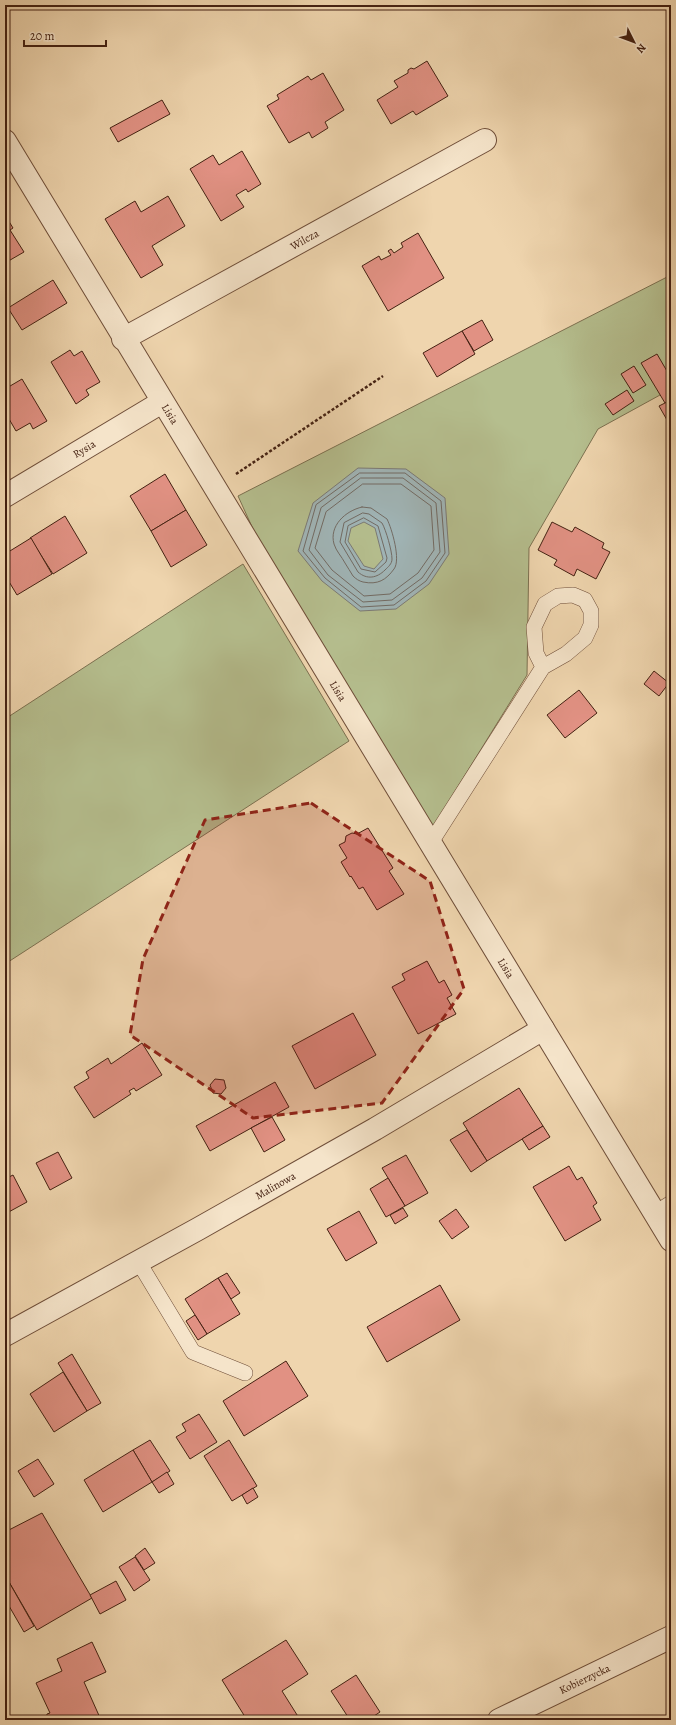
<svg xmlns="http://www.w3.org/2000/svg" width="676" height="1725" viewBox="0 0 676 1725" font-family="Alegreya,serif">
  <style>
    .green { fill: #b5be8e; stroke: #7c7050 }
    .water { fill: #a0b5b7; stroke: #7b7a75; fill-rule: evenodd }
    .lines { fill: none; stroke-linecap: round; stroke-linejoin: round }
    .shore { stroke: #726b64; stroke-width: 1 }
    .building { fill: #e19183; stroke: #442112 }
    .service-casing { stroke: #6f4e39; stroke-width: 16 }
    .minor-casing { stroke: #6f4e39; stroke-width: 24 }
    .path { stroke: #442112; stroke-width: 2.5; stroke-dasharray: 3 2; stroke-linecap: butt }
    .service { stroke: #f5e4ca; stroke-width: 15 }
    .minor { stroke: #f5e4ca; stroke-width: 22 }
    .marked { fill: #8f2418; fill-opacity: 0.2; stroke: #8f2418; stroke-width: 3; stroke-dasharray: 8 5; stroke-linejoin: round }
    .labels { text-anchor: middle; stroke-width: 3; stroke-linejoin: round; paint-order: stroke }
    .street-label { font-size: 11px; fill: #442112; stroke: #f5e4ca }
  </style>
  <rect width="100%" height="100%" fill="#efd5ae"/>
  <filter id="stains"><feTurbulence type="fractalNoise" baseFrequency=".005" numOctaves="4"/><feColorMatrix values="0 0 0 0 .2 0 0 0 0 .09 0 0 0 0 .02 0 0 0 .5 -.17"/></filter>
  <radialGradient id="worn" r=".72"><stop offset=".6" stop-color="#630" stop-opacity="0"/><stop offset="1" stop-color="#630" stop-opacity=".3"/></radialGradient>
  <!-- green -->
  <g class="green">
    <polygon points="671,275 671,389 598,429 529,548 527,675 431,830 263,551 238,496"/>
    <polygon points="243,564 349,741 5,964 5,719"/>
  </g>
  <!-- water -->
  <path class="water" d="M358,468L406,469L445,498L449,554L429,584L396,609L360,611L322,581L298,551L313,503ZM364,522L375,528L383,559L374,569L364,566L348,541L351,528Z"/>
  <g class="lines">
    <!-- shore -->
    <g class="shore">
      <polygon points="360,473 405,473 441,501 445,553 426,581 394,605 361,607 325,578 303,551 316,505"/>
      <polygon points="361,478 403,478 436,503 440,552 422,578 392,600 363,602 328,575 309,550 321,508"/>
      <polygon points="363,484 401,484 431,506 434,550 418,573 390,594 364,596 332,570 315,548 326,512"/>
      <path d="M362,507L371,508L387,519C392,529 401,560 394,569C386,580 378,585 363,582C359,581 356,579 353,576C350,572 348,567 345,563C342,557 336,551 334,544C329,526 345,511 362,507Z"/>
      <path d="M363,513L369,514L382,523C386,530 392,551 392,559C392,564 388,567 385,570C377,578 367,580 358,572L340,542L344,523Z"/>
      <polygon points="364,518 378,526 387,558 386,562 375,572 361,569 345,542 348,526"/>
    </g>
  </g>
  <!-- building -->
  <g class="building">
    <polygon points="427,61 448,96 416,115 413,111 391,124 377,100 398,87 394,81 408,73 408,70 411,68 414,69"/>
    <polygon points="323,73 344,110 325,122 328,128 312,138 309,132 289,143 267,106 279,99 277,95 308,76 311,80"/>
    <polygon points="162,100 170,114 118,142 110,128"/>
    <polygon points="242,151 261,184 248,192 246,189 236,195 244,207 221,221 190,169 213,155 219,165"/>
    <polygon points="168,196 185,226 152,246 163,265 141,278 105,219 135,201 141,212"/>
    <polygon points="5,215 13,228 10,230 24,252 5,263"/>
    <polygon points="418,233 444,278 388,311 362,266 379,256 381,260 391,255 388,251 391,249 394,253 403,247 401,243"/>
    <polygon points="53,280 67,303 22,330 8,308"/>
    <polygon points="482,320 493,340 474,351 462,331"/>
    <polygon points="462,331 475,354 437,377 423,353"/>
    <polygon points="70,350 74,356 82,351 100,382 86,390 89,395 76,404 51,362"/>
    <polygon points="657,354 671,378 671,400 665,403 641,363"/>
    <polygon points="634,366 646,385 633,393 621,374"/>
    <polygon points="22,379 47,421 33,429 30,423 16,431 5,412 6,396 5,389"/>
    <polygon points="627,390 634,401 613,415 605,404"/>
    <polygon points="671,400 671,427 659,406"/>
    <polygon points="165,474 186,510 151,531 130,496"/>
    <polygon points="186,510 207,545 171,567 151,531"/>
    <polygon points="65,516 87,553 53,574 30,538"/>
    <polygon points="552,522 572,532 575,527 604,543 602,548 610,552 596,579 577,569 574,576 554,565 557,560 538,550"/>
    <polygon points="31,538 52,574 17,595 5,575 5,554"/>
    <polygon points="671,623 671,632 667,630"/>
    <polygon points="654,671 669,683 659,696 644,684"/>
    <polygon points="579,690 597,713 565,738 547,715"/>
    <polygon points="368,828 393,868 389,871 404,894 377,910 363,887 359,889 351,876 350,877 341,862 347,858 339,845 345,842 346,836 352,833 357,834"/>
    <polygon points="427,961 439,983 444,980 452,995 447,998 456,1014 418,1034 392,987 405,980 402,974"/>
    <polygon points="353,1013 376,1055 315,1089 292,1046"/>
    <polygon points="142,1043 162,1075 136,1091 134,1088 129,1091 131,1094 94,1118 74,1087 89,1078 86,1072 108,1058 111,1064"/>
    <polygon points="215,1079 224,1080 226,1088 221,1094 213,1093 210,1085"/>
    <polygon points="275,1082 289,1107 210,1151 196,1126"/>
    <polygon points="519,1088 543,1126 487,1161 463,1123"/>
    <polygon points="272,1117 285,1140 264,1152 251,1128"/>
    <polygon points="543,1126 550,1137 529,1150 522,1139"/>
    <polygon points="467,1130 487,1161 471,1172 450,1140"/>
    <polygon points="58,1152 72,1178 50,1190 36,1163"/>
    <polygon points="406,1155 428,1193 405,1206 382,1168"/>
    <polygon points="569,1166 577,1180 582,1177 597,1203 593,1206 601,1220 565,1241 533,1187"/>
    <polygon points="13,1175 27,1202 5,1214 5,1179"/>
    <polygon points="388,1178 405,1206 386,1217 370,1189"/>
    <polygon points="403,1208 408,1216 395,1224 390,1215"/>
    <polygon points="456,1209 469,1227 452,1239 439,1221"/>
    <polygon points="359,1211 377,1243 346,1261 327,1229"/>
    <polygon points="227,1273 240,1293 231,1299 218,1278"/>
    <polygon points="218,1278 240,1314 207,1334 185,1299"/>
    <polygon points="440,1285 460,1320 387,1362 367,1327"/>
    <polygon points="195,1315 207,1334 198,1340 186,1321"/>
    <polygon points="72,1354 101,1403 87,1411 58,1363"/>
    <polygon points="286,1361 308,1396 244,1436 223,1401"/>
    <polygon points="63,1372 87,1411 54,1432 30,1394"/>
    <polygon points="199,1414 217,1442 190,1459 176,1437 186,1431 182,1424"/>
    <polygon points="150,1440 170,1471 152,1482 133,1450"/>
    <polygon points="229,1440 257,1486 232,1501 204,1456"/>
    <polygon points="133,1450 152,1482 103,1512 84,1480"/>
    <polygon points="38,1459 54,1484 34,1497 18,1471"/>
    <polygon points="167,1472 174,1484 159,1493 152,1482"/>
    <polygon points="253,1488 258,1497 247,1504 242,1495"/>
    <polygon points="42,1513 92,1598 37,1630 5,1575 5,1532"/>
    <polygon points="145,1548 155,1563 144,1570 135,1556"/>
    <polygon points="135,1557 150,1580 134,1591 119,1567"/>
    <polygon points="5,1575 34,1626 24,1632 5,1599"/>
    <polygon points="116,1581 126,1600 100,1614 90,1595"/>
    <polygon points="286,1640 308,1674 282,1691 299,1718 295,1720 247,1720 222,1680"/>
    <polygon points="92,1642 106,1672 84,1682 101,1720 46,1720 47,1714 50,1713 36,1683 62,1671 57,1659"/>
    <polygon points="356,1675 380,1712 368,1720 350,1720 331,1691"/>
  </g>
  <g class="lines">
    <!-- service casing -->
    <g class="service-casing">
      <g id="service">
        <polyline points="430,844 543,667 566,654 585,638 591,625 591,611 585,600 573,595 558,596 545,604 534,627 536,653 543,667"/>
        <polyline points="655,1213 671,1203"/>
        <polyline points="138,1261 193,1352 245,1373"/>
      </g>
    </g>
    <!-- minor casing -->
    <g class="minor-casing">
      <g id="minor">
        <path id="s1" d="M5,141L671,1240"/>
        <path id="s2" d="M123,339L485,140"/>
        <path id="s3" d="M5,496L162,402"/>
        <path id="s4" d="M5,1335L198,1229L375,1129L543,1029"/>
        <path id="s5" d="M499,1720L671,1637"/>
      </g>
    </g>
    <!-- path -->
    <polyline class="path" points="236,474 383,376"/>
    <!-- service -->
    <use href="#service" class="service"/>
    <!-- minor -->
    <use href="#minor" class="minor"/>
  </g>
  <!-- marked area -->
  <path class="marked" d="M311,803L430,881L464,989L382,1103L253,1118L130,1035L143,959L205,820Z"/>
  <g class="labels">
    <!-- street labels -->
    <g class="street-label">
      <text dy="4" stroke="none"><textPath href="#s2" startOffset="207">Wilcza</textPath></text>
      <text dy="4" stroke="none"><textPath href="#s1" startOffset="319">Lisia</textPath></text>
      <text dy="4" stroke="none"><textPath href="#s3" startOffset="92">Rysia</textPath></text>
      <text dy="4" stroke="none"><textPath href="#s1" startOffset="643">Lisia</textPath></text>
      <text dy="4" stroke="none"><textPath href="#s1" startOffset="967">Lisia</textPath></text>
      <text dy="4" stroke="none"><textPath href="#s4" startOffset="309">Malinowa</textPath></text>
      <text dy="4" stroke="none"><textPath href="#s5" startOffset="95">Kobierzycka</textPath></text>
    </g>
  </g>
  <!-- margin -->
  <rect width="676" height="1725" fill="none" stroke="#efd5ae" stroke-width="20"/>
  <rect x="6" y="6" width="664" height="1713" fill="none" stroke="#442112" stroke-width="2"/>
  <rect x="10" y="10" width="656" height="1705" fill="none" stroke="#442112"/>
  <!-- north arrow -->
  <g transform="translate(634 42) rotate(132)" stroke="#f5e4ca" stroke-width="3" paint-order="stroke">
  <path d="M0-3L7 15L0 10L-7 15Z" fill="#442112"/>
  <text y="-6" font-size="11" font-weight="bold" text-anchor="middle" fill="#442112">N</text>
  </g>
  <!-- scale -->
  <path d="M24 40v6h82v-6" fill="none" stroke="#442112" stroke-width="2"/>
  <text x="30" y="40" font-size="12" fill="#442112" stroke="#f5e4ca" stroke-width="3" paint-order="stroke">20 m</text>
  <rect width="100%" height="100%" filter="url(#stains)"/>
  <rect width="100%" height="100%" fill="url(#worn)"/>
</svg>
